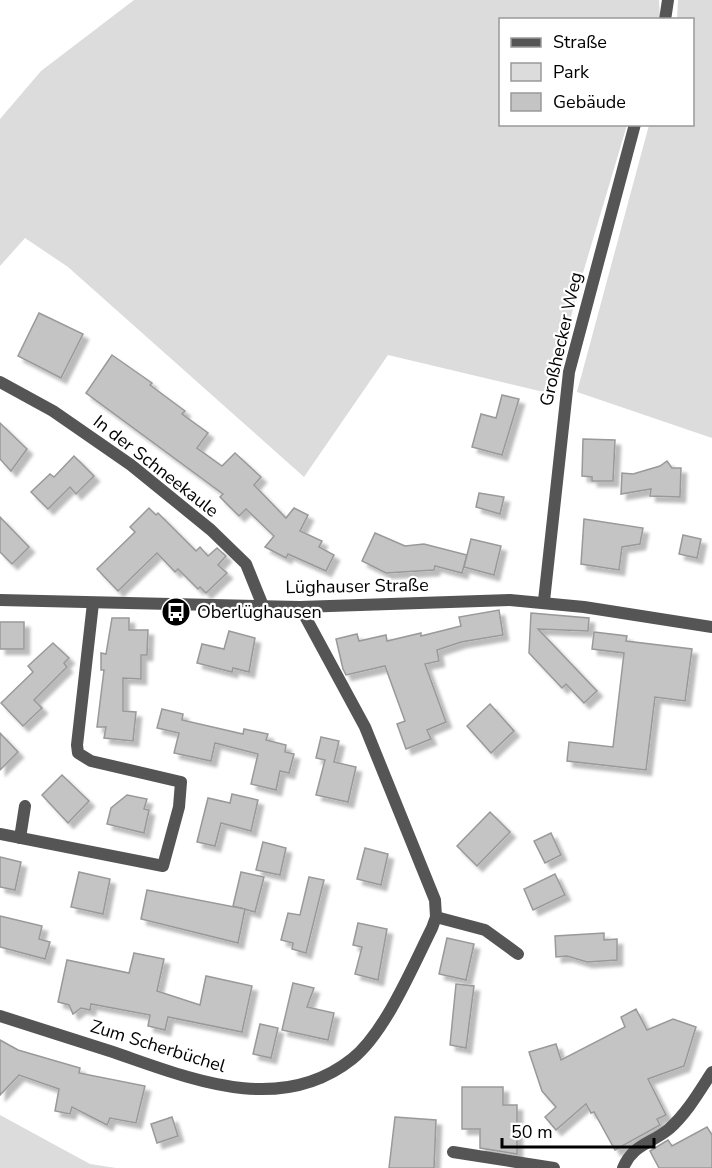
<svg xmlns="http://www.w3.org/2000/svg" width="712" height="1168" viewBox="0 0 712 1168" font-family="'Nunito Sans',sans-serif">
  <style>
    .green { fill: #dcdcdc }
    .building { fill: #c4c4c4; stroke: #999; stroke-width: 1.5; filter: url(#shadow) }
    .lines { fill: none; stroke-linecap: round; stroke-linejoin: round }
    .street { stroke: #555; stroke-width: 12 }
    .labels { text-anchor: middle; stroke-width: 4.5; stroke-linejoin: round; paint-order: stroke }
    .street-label { font-size: 18px; fill: #000; stroke: #fff }
    .poi-label { font-size: 18px; fill: #000; stroke: #fff; text-anchor: start }
  </style>
  <defs>
    <filter id="shadow"><feDropShadow dx="5.5" dy="5.5" stdDeviation="1.5" flood-color="#0004"/></filter>
  </defs>
  <rect width="100%" height="100%" fill="#fff"/>
  <!-- green -->
  <g class="green">
    <polygon points="134,0 659,0 660,19 500,20 500,124 627,125 577,293 552,394 388,355 304,477 68,267 25,238 0,266 0,119 41,71"/>
    <polygon points="678,0 712,0 712,438 577,392 649,125 692,124 692,20 677,19"/>
    <polygon points="0,1115 90,1164 116,1168 0,1168"/>
  </g>
  <!-- building -->
  <g class="building">
    <polygon points="39,313 83,334 61,378 18,356"/>
    <polygon points="112,355 152,383 150,385 185,411 182,414 208,433 197,448 222,466 235,453 261,477 254,485 286,518 294,508 308,515 300,531 322,541 319,547 334,555 326,571 288,554 286,558 265,547 274,536 246,509 239,516 220,497 223,494 86,393"/>
    <polygon points="502,395 519,399 502,455 472,447 481,414 496,418"/>
    <polygon points="0,423 27,449 11,471 0,459"/>
    <polygon points="583,439 615,440 613,481 592,481 592,477 582,476"/>
    <polygon points="74,456 94,476 76,494 70,487 48,509 31,492 50,474 54,477"/>
    <polygon points="667,461 672,468 681,468 680,497 650,496 651,489 621,494 622,473 633,474 660,466"/>
    <polygon points="479,493 504,497 500,514 476,507"/>
    <polygon points="149,508 156,515 158,513 196,551 200,547 208,556 217,548 226,556 218,565 227,573 206,593 200,587 198,589 178,569 175,572 157,553 118,591 97,569 135,532 130,527"/>
    <polygon points="0,517 29,547 12,564 0,552"/>
    <polygon points="584,519 643,528 640,544 622,547 619,570 581,564"/>
    <polygon points="375,533 405,546 424,544 467,555 462,573 435,566 434,570 386,573 362,561"/>
    <polygon points="683,535 701,539 697,558 679,554"/>
    <polygon points="471,539 501,546 494,575 464,567"/>
    <polygon points="499,610 503,635 461,642 437,650 439,661 425,664 446,722 427,730 431,739 406,749 397,724 405,721 385,666 346,675 343,669 336,639 357,634 359,641 386,635 387,641 421,633 421,636 461,626 459,617"/>
    <polygon points="531,613 589,618 588,631 538,629 597,691 584,703 566,684 562,688 529,653"/>
    <polygon points="112,618 129,618 129,630 148,630 147,655 141,655 141,679 123,678 123,711 136,712 133,741 104,738 106,727 97,727 104,670 101,670 101,653 106,654"/>
    <rect x="0" y="622" width="24" height="27"/>
    <polygon points="229,631 255,638 249,672 233,668 232,672 197,663 202,644 224,649"/>
    <polygon points="594,632 627,636 626,641 692,649 685,701 655,697 646,770 567,761 569,742 613,747 624,653 592,649"/>
    <polygon points="53,643 69,658 64,663 67,667 34,700 42,708 23,726 1,703 33,672 28,666"/>
    <polygon points="490,704 514,731 491,753 467,726"/>
    <polygon points="162,709 183,714 182,720 243,734 244,729 268,734 266,740 286,745 285,752 294,754 289,773 280,771 276,790 251,784 258,754 215,743 211,761 174,753 179,733 157,728"/>
    <polygon points="0,733 18,752 0,770"/>
    <polygon points="321,737 339,741 334,762 356,767 348,802 316,795 325,760 316,758"/>
    <polygon points="62,775 89,801 68,823 42,795"/>
    <polygon points="232,794 258,800 251,831 221,823 215,846 197,842 208,798 230,803"/>
    <polygon points="127,795 147,799 144,809 149,810 144,833 107,824 111,808"/>
    <polygon points="490,812 510,832 477,866 457,846"/>
    <polygon points="551,833 561,855 545,863 534,841"/>
    <polygon points="263,842 286,848 280,875 256,870"/>
    <polygon points="365,848 388,854 381,885 357,879"/>
    <polygon points="0,857 21,862 15,890 0,887"/>
    <polygon points="79,872 110,879 103,914 71,907"/>
    <polygon points="241,872 264,877 255,912 233,906"/>
    <polygon points="555,874 565,895 533,910 524,889"/>
    <polygon points="309,877 324,880 306,953 292,949 293,943 281,940 288,913 300,915"/>
    <polygon points="147,890 245,909 238,943 141,919"/>
    <polygon points="0,916 42,926 39,939 50,942 45,959 0,947"/>
    <polygon points="358,923 387,929 378,980 355,974 362,947 353,945"/>
    <polygon points="604,933 604,940 617,939 617,960 587,962 567,956 556,957 555,936"/>
    <polygon points="447,938 474,944 466,980 439,974"/>
    <polygon points="134,953 164,959 157,991 200,1005 206,976 252,986 242,1032 168,1017 165,1030 148,1026 150,1015 91,1004 90,1010 81,1008 73,1014 69,1005 58,1002 67,960 129,973"/>
    <polygon points="293,983 314,988 307,1007 334,1013 328,1040 282,1030"/>
    <polygon points="456,984 474,986 466,1048 450,1045"/>
    <polygon points="636,1009 647,1030 673,1019 696,1027 684,1066 648,1079 666,1115 657,1119 660,1125 615,1150 594,1112 591,1113 586,1104 556,1130 545,1117 556,1107 542,1091 529,1052 556,1044 561,1060 625,1027 621,1017"/>
    <polygon points="260,1024 278,1028 271,1058 253,1054"/>
    <polygon points="0,1040 18,1050 80,1068 79,1073 145,1086 136,1123 110,1118 107,1125 72,1107 70,1114 55,1111 59,1089 19,1075 0,1095"/>
    <polygon points="462,1087 503,1087 503,1105 517,1105 517,1154 480,1148 480,1129 462,1129"/>
    <polygon points="172,1117 178,1136 157,1143 151,1124"/>
    <polygon points="395,1117 436,1120 434,1168 389,1168"/>
    <polygon points="707,1127 712,1135 712,1168 659,1168 650,1151 668,1140 672,1146"/>
  </g>
  <g class="lines">
    <!-- street -->
    <g class="street">
      <polyline points="665,20 668,0"/>
      <polyline points="0,382 53,411 131,465 211,530 246,564 263,606"/>
      <polyline points="0,600 300,607 510,600 584,607 712,627"/>
      <polyline points="544,601 569,372 635,124"/>
      <polyline points="0,834 163,866 179,807 181,782 91,761 78,753 77,745 93,603"/>
      <polyline points="20,838 25,806"/>
      <polyline points="436,917 485,930 518,954"/>
      <path d="M0,1016C38,1028 75,1040 113,1052C189,1078 279,1117 352,1059C385,1033 413,966 432,928L436,917L435,900L365,727L300,607"/>
      <polyline points="453,1152 554,1168"/>
      <path d="M623,1168C633,1144 651,1144 669,1129C687,1113 699,1092 712,1072"/>
    </g>
  </g>
  <!-- icons -->
  <defs>
    <g id="bus-disc" transform="scale(1.5)"><circle r="9.5" fill="#000" stroke="#fff"/><path d="M-5-6H5V4H4V6H2V4H-2V6H-4V4H-5ZM-3.5-4V0h7V-4ZM-3.5 1.2v1.5H-2V1.2ZM2 1.2v1.5H3.5V1.2Z" fill="#fff"/></g>
  </defs>
  <g fill-rule="evenodd">
    <use href="#bus-disc" x="176" y="612"/>
  </g>
  <g class="labels">
    <!-- street labels -->
    <g class="street-label">
      <text transform="translate(561 339) rotate(-77)" y="6">Großhecker Weg</text>
      <text transform="translate(156 466) rotate(38)" y="6">In der Schneekaule</text>
      <text transform="translate(357 586) rotate(-1)" y="6">Lüghauser Straße</text>
      <text transform="translate(158 1046) rotate(17)" y="6">Zum Scherbüchel</text>
    </g>
    <!-- poi labels -->
    <g class="poi-label">
      <text x="197" y="618">Oberlüghausen</text>
    </g>
  </g>
  <!-- legend -->
  <rect x="499" y="18" width="195" height="108" fill="#ffffff" stroke="#999999" stroke-width="1.5"/>
  <rect x="511" y="38" width="30" height="9" fill="#555555" stroke="#999999" stroke-width="1.5"/>
  <text x="553" y="48" font-size="18" fill="#000000">Straße</text>
  <rect x="511" y="63" width="30" height="18" fill="#dcdcdc" stroke="#999999" stroke-width="1.5"/>
  <text x="553" y="78" font-size="18" fill="#000000">Park</text>
  <rect x="511" y="93" width="30" height="18" fill="#c4c4c4" stroke="#999999" stroke-width="1.5"/>
  <text x="553" y="108" font-size="18" fill="#000000">Gebäude</text>
  <!-- scale -->
  <path d="M502 1138v9h152v-9" fill="none" stroke="#000000" stroke-width="3"/>
  <text x="511" y="1138" font-size="18" fill="#000000" stroke="#ffffff" stroke-width="4.5" paint-order="stroke">50 m</text>
</svg>
